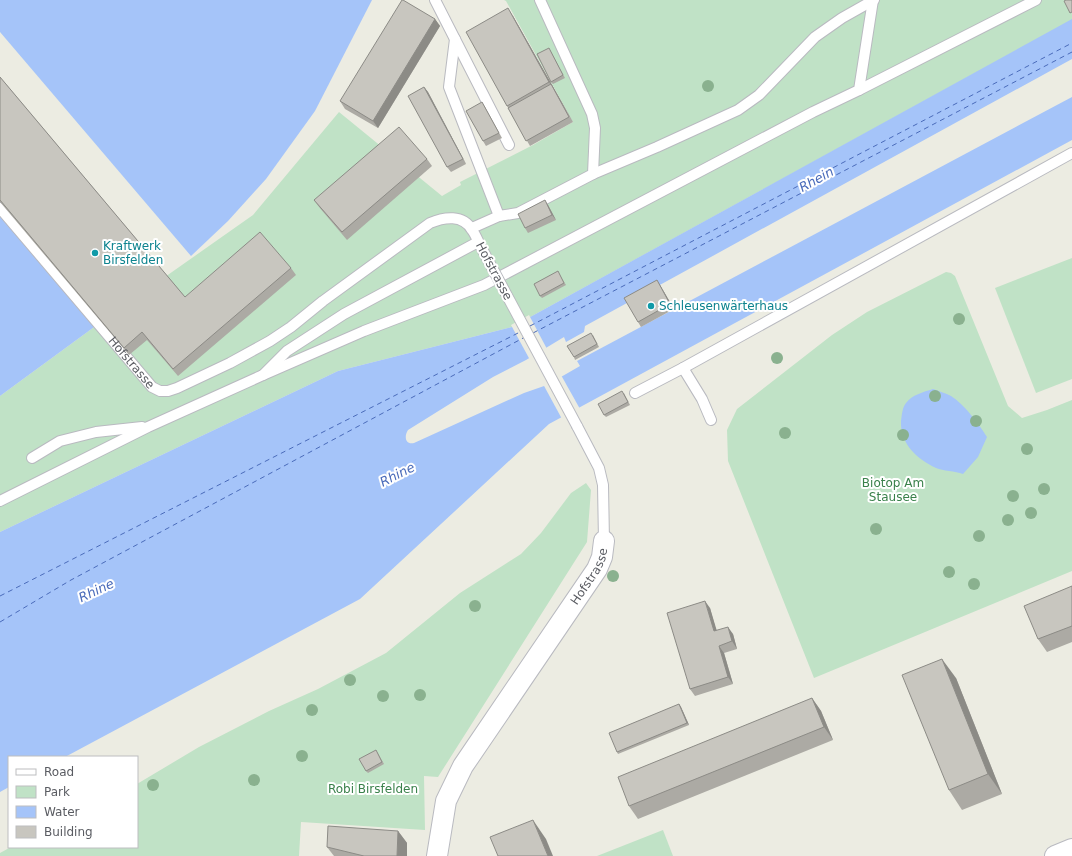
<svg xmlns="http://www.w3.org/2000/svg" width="1072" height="856" viewBox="0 0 1072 856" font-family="'DejaVu Sans',sans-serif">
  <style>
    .green { fill: #c0e2c6 }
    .water { fill: #a5c4f9 }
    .pier { fill: #ecece2 }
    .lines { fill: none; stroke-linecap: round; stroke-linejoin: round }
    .ferry { stroke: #4a6bba; stroke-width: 1; stroke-dasharray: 5 4; stroke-linecap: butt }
    .lane-casing { stroke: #b9bac0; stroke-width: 12 }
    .street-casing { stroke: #b9bac0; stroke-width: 22 }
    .lane { stroke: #fff; stroke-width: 10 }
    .street { stroke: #fff; stroke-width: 20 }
    .lane-bridge-casing { stroke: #b9bac0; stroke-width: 12; stroke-linecap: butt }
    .lane-bridge { stroke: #fff; stroke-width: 10 }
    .tree { fill: #8ab18f }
    .wall { fill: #acaaa4 }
    .shaded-wall { fill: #8c8b86 }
    .building { fill: #c8c6bf; stroke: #8c8b86 }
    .culture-dot { fill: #0f9aa8; stroke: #fff; stroke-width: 1.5 }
    .labels { text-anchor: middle; stroke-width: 4; stroke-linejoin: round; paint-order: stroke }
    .culture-label { font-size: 12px; fill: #0d838f; stroke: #fff; text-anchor: start }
    .street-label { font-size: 12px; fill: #5a5c62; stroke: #fff }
    .park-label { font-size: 12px; fill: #3a814b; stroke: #fff }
    .water-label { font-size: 13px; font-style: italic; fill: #4a6bba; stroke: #fff }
  </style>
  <rect width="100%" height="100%" fill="#ecece2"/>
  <!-- green -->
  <g class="green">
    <polygon points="504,0 1072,0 1072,20 512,327 338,371 0,532 0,396 101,322 253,215 339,112 442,196 461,185 460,182 533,145 573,122 506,1"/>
    <polygon points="1072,258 1072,379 1036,393 995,288"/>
    <polygon points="946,272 951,273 955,276 1008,406 1022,418 1047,410 1072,400 1072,571 814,678 728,461 727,430 737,409 832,335 867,312"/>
    <polygon points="586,483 591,490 587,542 438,777 424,776 425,830 301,822 299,856 0,856 0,853 11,847 137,847 137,784 199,747 269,711 318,689 386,653 460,593 521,554 541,533 571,493"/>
    <polygon points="663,830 673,856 597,856"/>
  </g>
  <!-- water -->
  <g class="water">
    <polygon points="0,0 372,0 315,111 266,179 228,221 191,256 0,32"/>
    <path d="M1072,19V59L585,326L584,332L566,342L564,337L526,360L493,377L408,430C404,436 405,445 414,443L524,393L547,385L580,366L577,361L1072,97V140L549,424L360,599L65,757H9V787L0,792V532L338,371L512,327Z"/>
    <polygon points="0,201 101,322 0,396"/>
    <path d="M933,389C938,391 946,393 951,396C964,404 979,424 987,437L978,457L963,474C955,471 943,471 936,468C917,459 900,444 901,421C902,415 902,408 906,403C912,395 923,392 933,389Z"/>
  </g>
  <!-- pier -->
  <g class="pier">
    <polygon points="529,315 547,349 530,360 511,325"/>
    <polygon points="561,375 580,409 562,419 543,384"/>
  </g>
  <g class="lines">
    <!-- ferry -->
    <g class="ferry">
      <polyline points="530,326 1072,43"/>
      <polyline points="533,333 1072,52"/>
      <polyline points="0,596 522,331"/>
      <polyline points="0,622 71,580 525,337"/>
    </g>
    <!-- lane casing -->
    <g class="lane-casing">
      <g id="lane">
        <polyline points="435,0 509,145"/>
        <polyline points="455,39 449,87 499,216"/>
        <polyline points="859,90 1036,0"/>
        <polyline points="593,174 657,147 738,110 759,95 815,37 842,18 874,0"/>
        <path id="s1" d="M0,208L152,387L160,391H168L177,388L230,363L270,341L291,327L323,301L430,223C444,217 463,214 472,230C476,235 478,242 481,247"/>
        <polyline points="472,228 499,216 518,213 593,174 595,128 592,114 540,0"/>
        <polyline points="263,375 364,331 484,285 813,112 859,90 873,0"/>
        <polyline points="635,393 683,368"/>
        <polyline points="711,420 702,399 683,368 1072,153"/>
        <polyline points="577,426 599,468 603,485 604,541"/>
        <polyline points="32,458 60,441 96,432 142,427"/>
        <polyline points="0,501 148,427 263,375 287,351 344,314 478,242"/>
      </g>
    </g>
    <!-- street casing -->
    <g class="street-casing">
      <g id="street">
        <path id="s2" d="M437,856L446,801L463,766L597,569L602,557L604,541"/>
        <polyline points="1055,856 1072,849"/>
      </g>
    </g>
    <!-- lane -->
    <use href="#lane" class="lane"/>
    <!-- street -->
    <use href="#street" class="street"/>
    <!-- lane-bridge casing -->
    <g class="lane-bridge-casing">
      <polyline id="lane-bridge" points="481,247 577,426"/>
    </g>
    <!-- lane-bridge -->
    <use href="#lane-bridge" class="lane-bridge"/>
  </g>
  <!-- trees -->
  <g class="tree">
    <circle cx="708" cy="86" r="6"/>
    <circle cx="959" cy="319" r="6"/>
    <circle cx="777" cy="358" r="6"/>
    <circle cx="935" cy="396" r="6"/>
    <circle cx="976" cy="421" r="6"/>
    <circle cx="785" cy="433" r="6"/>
    <circle cx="903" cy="435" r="6"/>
    <circle cx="1027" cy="449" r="6"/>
    <circle cx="1044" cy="489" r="6"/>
    <circle cx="1013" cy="496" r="6"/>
    <circle cx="1031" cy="513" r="6"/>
    <circle cx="1008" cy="520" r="6"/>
    <circle cx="876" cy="529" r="6"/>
    <circle cx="979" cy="536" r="6"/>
    <circle cx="949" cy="572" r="6"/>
    <circle cx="613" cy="576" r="6"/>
    <circle cx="974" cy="584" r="6"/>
    <circle cx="475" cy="606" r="6"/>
    <circle cx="350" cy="680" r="6"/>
    <circle cx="420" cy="695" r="6"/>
    <circle cx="383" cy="696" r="6"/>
    <circle cx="312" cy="710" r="6"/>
    <circle cx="302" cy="756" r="6"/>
    <circle cx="254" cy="780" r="6"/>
    <circle cx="153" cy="785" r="6"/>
  </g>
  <!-- wall -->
  <g class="wall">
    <polygon points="513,16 573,122 530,146 507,106"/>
    <polygon points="435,19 440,26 378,128 345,109 340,101"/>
    <polygon points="550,50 565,78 553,84 551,82"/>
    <polygon points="0,77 185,297 291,268 296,275 178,376 147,340 129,355 0,202"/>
    <polygon points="424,87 428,92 466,164 451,172 447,167"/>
    <polygon points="482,102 485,107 502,138 486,146 483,141"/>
    <polygon points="427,159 432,166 347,240 319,207 314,200"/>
    <polygon points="548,205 556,220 528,233 525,228"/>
    <polygon points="559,274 566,285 542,298 540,296"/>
    <polygon points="660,285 674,309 641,327 638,322"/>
    <polygon points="593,335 599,347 575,360 574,357"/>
    <polygon points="624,393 630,405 606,417 604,415"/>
    <polygon points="1072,586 1072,642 1047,652 1038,639"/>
    <polygon points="710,608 716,630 733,634 737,649 724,653 733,684 695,696 690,689"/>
    <polygon points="956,678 1002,794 962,810 949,790"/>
    <polygon points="812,698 821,711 833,740 638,819 629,806"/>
    <polygon points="679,704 681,707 689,725 618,754 617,752"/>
    <polygon points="376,750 384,764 368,773 366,771"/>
    <polygon points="398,831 407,843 407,856 334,856 327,847"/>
  </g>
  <!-- shaded-wall -->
  <g class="shaded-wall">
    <polygon points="508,8 513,16 573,122 549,82"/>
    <polygon points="435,19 440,26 378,128 373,121"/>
    <polygon points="424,87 428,92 466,164 463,159"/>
    <polygon points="545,200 548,205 556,220 552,215"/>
    <polygon points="657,280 660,285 674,309 670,304"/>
    <polygon points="705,601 710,608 719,638 714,631"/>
    <polygon points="728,627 733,634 737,649 732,641"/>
    <polygon points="719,646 724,653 733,684 728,677"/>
    <polygon points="942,659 956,678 1002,794 988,774"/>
    <polygon points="812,698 821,711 833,740 824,727"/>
    <polygon points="679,704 681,707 689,725 687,723"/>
    <polygon points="533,820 546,839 553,856 548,856"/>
    <polygon points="398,831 407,843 407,856 397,856"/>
  </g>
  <!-- building -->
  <g class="building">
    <polygon points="402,0 403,0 435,19 373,121 340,101"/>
    <polygon points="1066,0 1072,0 1072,12 1070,13 1064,1"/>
    <polygon points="508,8 549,82 507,106 466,32"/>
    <polygon points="549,48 563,75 551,82 537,54"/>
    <polygon points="0,77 185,297 260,232 291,268 173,369 142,332 124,348 0,200"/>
    <polygon points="551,84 569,117 526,141 508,108"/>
    <polygon points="424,87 463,159 447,167 408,96"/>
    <polygon points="482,102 499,133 483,141 466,111"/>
    <polygon points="399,127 427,159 342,232 314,200"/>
    <polygon points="545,200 552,215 525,228 518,214"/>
    <polygon points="558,271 564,283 540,296 534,284"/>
    <polygon points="657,280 670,304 638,322 624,298"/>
    <polygon points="591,333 597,344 574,357 567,346"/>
    <polygon points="622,391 628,402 604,415 598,404"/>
    <polygon points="1072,586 1072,626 1038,639 1024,606"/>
    <polygon points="705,601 714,631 728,627 732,641 719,646 728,677 690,689 667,613"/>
    <polygon points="942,659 988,774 949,790 902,675"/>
    <polygon points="812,698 824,727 629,806 618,777"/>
    <polygon points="679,704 687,723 617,752 609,733"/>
    <polygon points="376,750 382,762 366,771 359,759"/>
    <polygon points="533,820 548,856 498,856 490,837"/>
    <polygon points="328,826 398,831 397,856 364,856 327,847"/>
  </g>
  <!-- markers -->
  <g class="culture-dot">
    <circle cx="95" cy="253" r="4"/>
    <circle cx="651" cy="306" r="4"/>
  </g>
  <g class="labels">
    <!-- culture labels -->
    <g class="culture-label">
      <text x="103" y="250">Kraftwerk<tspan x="103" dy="14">Birsfelden</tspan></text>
      <text x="659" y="310">Schleusenwärterhaus</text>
    </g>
    <!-- street labels -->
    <g class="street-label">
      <text transform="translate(494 271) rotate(62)" y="4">Hofstrasse</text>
      <text dy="4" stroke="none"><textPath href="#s1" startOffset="203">Hofstrasse</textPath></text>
      <text dy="4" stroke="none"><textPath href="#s2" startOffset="323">Hofstrasse</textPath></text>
    </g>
    <!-- park labels -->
    <g class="park-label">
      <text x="893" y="487">Biotop Am<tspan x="893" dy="14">Stausee</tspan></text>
      <text x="373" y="793">Robi Birsfelden</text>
    </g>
    <!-- water labels -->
    <g class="water-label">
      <text transform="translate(816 179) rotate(-29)" y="5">Rhein</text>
      <text transform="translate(397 474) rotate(-27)" y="5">Rhine</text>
      <text transform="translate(96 590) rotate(-25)" y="5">Rhine</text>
    </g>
  </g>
  <!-- legend -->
  <rect x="8" y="756" width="130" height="92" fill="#ffffff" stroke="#bdbec0"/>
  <rect x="16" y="769" width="20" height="6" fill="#ffffff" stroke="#bdbec0"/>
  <text x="44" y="776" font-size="12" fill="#5a5c62">Road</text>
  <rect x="16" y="786" width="20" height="12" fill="#c0e2c6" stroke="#bdbec0"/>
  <text x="44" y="796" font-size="12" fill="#5a5c62">Park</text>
  <rect x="16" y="806" width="20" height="12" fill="#a5c4f9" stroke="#bdbec0"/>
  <text x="44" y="816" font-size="12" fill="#5a5c62">Water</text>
  <rect x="16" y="826" width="20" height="12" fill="#c8c6bf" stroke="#bdbec0"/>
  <text x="44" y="836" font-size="12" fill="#5a5c62">Building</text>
</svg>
